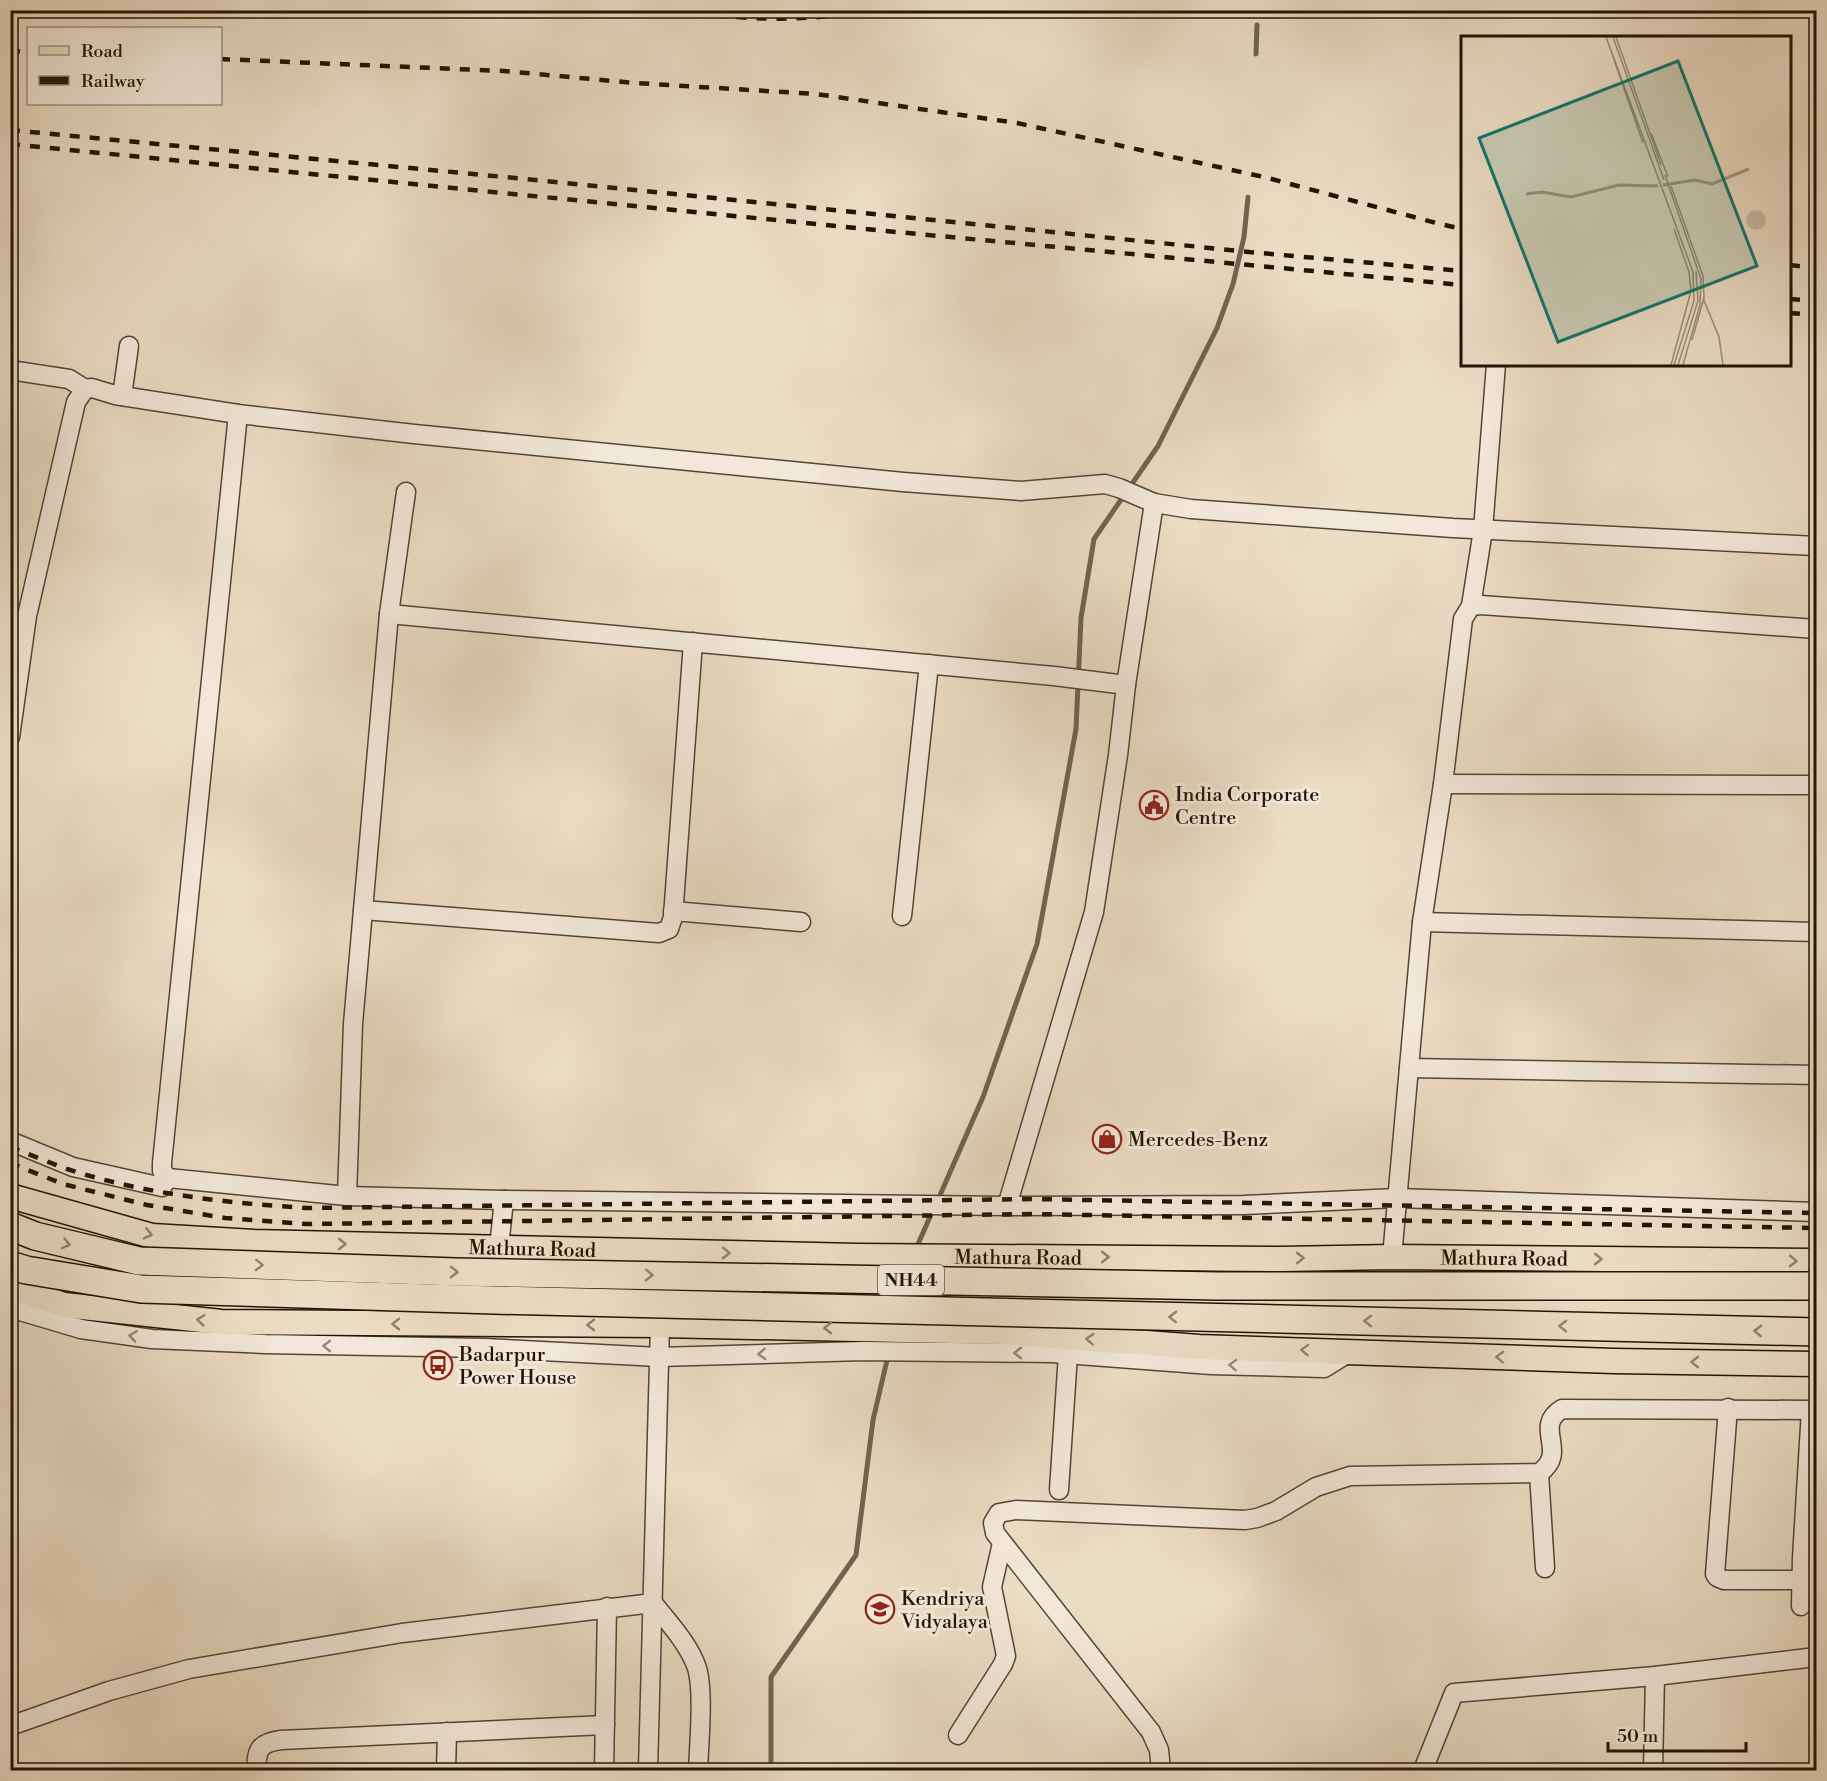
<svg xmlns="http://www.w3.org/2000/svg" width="1827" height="1781" viewBox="0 0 1827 1781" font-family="'Libre Bodoni',serif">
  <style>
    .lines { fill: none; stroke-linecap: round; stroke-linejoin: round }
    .stream { stroke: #726351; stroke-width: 5 }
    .minor-casing { stroke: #554535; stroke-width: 21 }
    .major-casing { stroke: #231305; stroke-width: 27 }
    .minor { stroke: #f2e8d9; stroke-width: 18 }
    .major { stroke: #ebdcc4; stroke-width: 24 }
    .rail { stroke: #231305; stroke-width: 4.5; stroke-dasharray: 10 10; stroke-linecap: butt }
    .highway-bridge-casing { stroke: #231305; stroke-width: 30; stroke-linecap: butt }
    .highway-bridge { stroke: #ebdcc4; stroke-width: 27 }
    .oneway { stroke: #91826e }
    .oneway2 { stroke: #95887a }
    .labels { text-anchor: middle; stroke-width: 6; stroke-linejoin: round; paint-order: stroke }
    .shield { fill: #f2e8d9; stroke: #615345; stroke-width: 1.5 }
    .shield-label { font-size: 18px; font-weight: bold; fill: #231305 }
    .poi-label { font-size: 20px; fill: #231305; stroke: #f2e8d9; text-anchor: start }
    .street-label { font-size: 20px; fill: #231305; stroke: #f2e8d9 }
    .inset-river { fill: none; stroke: #a79883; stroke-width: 3 }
    .inset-road { fill: none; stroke: #9b8c78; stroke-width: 1.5 }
    .view { fill: #0f766e; fill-opacity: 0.15; stroke: #0f766e; stroke-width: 3 }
    .inset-edge { fill: none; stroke: #231305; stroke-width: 3 }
  </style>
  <rect width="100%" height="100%" fill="#ebdcc4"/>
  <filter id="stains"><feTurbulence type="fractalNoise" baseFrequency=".00333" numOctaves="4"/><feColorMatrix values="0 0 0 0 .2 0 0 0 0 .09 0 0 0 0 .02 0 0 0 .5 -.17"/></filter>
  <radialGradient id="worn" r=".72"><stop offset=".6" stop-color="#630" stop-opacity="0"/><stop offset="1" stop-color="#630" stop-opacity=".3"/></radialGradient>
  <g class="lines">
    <!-- stream -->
    <g class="stream">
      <polyline points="1256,54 1257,25"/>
      <polyline points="937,1202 983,1097 1037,944 1076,729 1081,618 1094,539 1158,446 1217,328 1233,284 1244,237 1248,197"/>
      <polyline points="915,1251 933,1210"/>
      <polyline points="771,1770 771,1677 856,1555 873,1420 888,1356"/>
    </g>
    <!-- minor casing -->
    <g class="minor-casing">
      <g id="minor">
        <polyline points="10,370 69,379 85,389"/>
        <polyline points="122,396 129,346"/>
        <polyline points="238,414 162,1163 162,1171 168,1178 347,1196 504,1200 1007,1206 1243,1205 1397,1198 1816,1212"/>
        <polyline points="1471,606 1483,530 1496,364"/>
        <polyline points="389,614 1054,676 1126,685 1118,755 1094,912 1007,1206"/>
        <polyline points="1126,685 1154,503"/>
        <polyline points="10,737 27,616 76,402 85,389 92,388 115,395 238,414 414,434 903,482 1021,491 1105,484 1119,488 1154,503 1191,509 1453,528 1816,546"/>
        <polyline points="1443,784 1816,785"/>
        <polyline points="363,910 659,933 669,929 673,917 693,642"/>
        <polyline points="673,911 801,922"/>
        <polyline points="902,916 929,664"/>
        <polyline points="1422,922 1816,932"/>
        <polyline points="1409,1068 1816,1075"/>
        <polyline points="10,1141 73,1167 162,1187 168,1178"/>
        <polyline points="347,1196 353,1024 389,614 406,492"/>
        <polyline points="499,1247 504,1200"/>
        <polyline points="1392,1257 1422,922 1443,784 1463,619 1471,606 1481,605 1816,629"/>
        <polyline points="10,1308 81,1329 152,1339 265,1344 484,1348 659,1357 862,1351 1052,1353 1211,1365 1324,1368 1350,1352"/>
        <polyline points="1728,1408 1715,1574 1717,1577 1724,1580 1802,1580"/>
        <polyline points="1539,1473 1545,1568"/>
        <polyline points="1059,1490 1068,1354"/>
        <path d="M10,1726L109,1691L189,1669L402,1633L653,1603C668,1622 689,1644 697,1668C704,1691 699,1745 698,1770"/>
        <polyline points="958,1735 1003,1664 1006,1656 992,1587 1002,1543"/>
        <path d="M256,1770C257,1749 259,1743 281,1740L605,1725"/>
        <polyline points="446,1770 447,1732"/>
        <polyline points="604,1770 607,1607"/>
        <polyline points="648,1770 660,1325"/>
        <path d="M1161,1770L1159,1750L1151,1732L995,1533L993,1523L999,1513L1016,1510L1245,1520L1257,1518L1276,1511L1316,1487L1350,1476L1539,1473C1570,1452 1532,1427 1562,1409L1811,1410L1802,1558L1801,1606"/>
        <polyline points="1423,1770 1454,1693 1655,1676 1816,1657"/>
        <polyline points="1653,1770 1655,1676"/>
      </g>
    </g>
    <!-- major casing -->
    <g class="major-casing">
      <g id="major">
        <path id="s1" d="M10,1196L152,1236L254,1242L857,1256L1282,1259L1392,1257L1816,1261"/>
        <polyline points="10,1286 64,1305 221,1322 660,1325 903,1330 1001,1332 1199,1347 1614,1361 1816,1364"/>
      </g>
    </g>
    <!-- minor -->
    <use href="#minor" class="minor"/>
    <!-- major -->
    <use href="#major" class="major"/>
    <!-- rail -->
    <g class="rail">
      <path d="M677,10C741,20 804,23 867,10"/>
      <polyline points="10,51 28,52"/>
      <polyline points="220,59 504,71 635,83 816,94 1017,123 1264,177 1440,224 1462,229"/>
      <polyline points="10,130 515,178 1260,253 1462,271"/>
      <polyline points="10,144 886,231 1462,285"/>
      <polyline points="1790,265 1816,268"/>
      <polyline points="1790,299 1816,301"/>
      <polyline points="1790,313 1816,315"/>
      <path d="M10,1147C29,1154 48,1162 67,1169C144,1194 226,1203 307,1208L1033,1199L1816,1213"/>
      <polyline points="10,1163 63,1184 147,1205 225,1218 307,1224 1033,1214 1816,1228"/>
    </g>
    <!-- highway-bridge casing -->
    <g class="highway-bridge-casing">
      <g id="highway-bridge">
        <polyline points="10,1226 35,1236 139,1261 456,1272 1218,1286 1816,1286"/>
        <polyline points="10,1265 26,1270 141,1289 494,1300 1816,1332"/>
      </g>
    </g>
    <!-- highway-bridge -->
    <use href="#highway-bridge" class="highway-bridge"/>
  </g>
  <!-- one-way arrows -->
  <defs><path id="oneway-chevron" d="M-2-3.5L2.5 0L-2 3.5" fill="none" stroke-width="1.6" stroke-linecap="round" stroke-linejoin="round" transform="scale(1.5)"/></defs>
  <g class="oneway">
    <use href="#oneway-chevron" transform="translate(148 1234) rotate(13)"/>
    <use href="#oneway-chevron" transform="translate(66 1244) rotate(14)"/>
    <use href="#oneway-chevron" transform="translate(342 1244) rotate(1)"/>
    <use href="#oneway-chevron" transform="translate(726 1253) rotate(1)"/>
    <use href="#oneway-chevron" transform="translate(1105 1257)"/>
    <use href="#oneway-chevron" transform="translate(1300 1258) rotate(-1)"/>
    <use href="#oneway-chevron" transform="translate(1598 1259) rotate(1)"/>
    <use href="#oneway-chevron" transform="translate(1793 1261) rotate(1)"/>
    <use href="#oneway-chevron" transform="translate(259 1265) rotate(2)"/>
    <use href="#oneway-chevron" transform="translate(454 1272) rotate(1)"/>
    <use href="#oneway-chevron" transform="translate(649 1275) rotate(1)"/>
    <use href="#oneway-chevron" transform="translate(1173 1317) rotate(-179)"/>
    <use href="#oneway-chevron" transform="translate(201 1320) rotate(-174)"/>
    <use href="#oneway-chevron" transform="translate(1368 1321) rotate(-179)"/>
    <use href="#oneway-chevron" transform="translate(396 1324) rotate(-180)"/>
    <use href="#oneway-chevron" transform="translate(591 1325) rotate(-180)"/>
    <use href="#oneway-chevron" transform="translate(1563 1326) rotate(-179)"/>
    <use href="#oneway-chevron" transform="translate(828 1328) rotate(-180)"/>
    <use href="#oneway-chevron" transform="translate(1758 1331) rotate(-179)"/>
    <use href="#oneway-chevron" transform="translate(1090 1339) rotate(-176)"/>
    <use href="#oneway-chevron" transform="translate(1305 1350) rotate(-178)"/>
    <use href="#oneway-chevron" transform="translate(1500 1357) rotate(-178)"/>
    <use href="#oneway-chevron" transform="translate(1695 1362) rotate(-179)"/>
  </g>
  <g class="oneway2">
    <use href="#oneway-chevron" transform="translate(133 1336) rotate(-172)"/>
    <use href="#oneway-chevron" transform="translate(327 1346) rotate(-179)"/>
    <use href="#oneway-chevron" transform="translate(1018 1353) rotate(-180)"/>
    <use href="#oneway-chevron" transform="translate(762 1354) rotate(178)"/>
    <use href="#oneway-chevron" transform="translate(1233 1365) rotate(-178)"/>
  </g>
  <!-- icons -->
  <defs>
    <g id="civic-ring" transform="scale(1.5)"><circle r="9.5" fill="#f2e8d9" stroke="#8f2418" stroke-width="1.5"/><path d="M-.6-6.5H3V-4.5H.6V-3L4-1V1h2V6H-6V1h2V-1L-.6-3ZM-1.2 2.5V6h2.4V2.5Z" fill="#8f2418"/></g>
    <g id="shop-ring" transform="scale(1.5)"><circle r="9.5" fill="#f2e8d9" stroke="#8f2418" stroke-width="1.5"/><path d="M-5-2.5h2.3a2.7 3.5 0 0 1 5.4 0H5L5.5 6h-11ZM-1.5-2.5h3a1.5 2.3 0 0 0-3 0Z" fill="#8f2418"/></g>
    <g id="bus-ring" transform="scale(1.5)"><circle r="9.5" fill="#f2e8d9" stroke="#8f2418" stroke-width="1.5"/><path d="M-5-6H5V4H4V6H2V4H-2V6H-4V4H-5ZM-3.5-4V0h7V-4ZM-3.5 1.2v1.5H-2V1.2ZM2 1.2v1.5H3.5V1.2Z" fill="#8f2418"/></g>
    <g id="school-ring" transform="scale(1.5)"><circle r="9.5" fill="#f2e8d9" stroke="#8f2418" stroke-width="1.5"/><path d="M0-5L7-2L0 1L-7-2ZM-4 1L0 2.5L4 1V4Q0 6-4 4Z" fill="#8f2418"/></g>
  </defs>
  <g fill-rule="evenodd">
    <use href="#civic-ring" x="1154" y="805"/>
    <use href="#shop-ring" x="1107" y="1139"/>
    <use href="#bus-ring" x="438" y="1365"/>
    <use href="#school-ring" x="880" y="1609"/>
  </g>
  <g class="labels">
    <!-- shield labels -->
    <rect class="shield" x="878" y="1265" width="66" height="30" rx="4.5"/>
    <g class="shield-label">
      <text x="911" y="1286">NH44</text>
    </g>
    <!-- poi labels -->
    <g class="poi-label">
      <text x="1175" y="801">India Corporate<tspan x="1175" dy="23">Centre</tspan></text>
      <text x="1128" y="1146">Mercedes-Benz</text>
      <text x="459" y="1361">Badarpur<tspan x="459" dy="23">Power House</tspan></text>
      <text x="901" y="1605">Kendriya<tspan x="901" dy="23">Vidyalaya</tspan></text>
    </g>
    <!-- street labels -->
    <g class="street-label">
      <text dy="7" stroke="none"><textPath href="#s1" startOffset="528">Mathura Road</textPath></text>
      <text dy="7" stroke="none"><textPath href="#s1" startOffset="1014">Mathura Road</textPath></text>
      <text dy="7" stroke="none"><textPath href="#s1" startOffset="1500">Mathura Road</textPath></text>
    </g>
  </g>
  <!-- overview -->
  <g transform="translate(1461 36)">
    <rect width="330" height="330" fill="#ebdcc4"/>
    <path d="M285 184a10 10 0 1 1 20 0a10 10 0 1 1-20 0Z" fill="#c9baa4"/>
    <path class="inset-river" d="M202,149L234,144L251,148L288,133M65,158L81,156L110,161L158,149L197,150"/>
    <path class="inset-road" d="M145,1L232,236L233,265L213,329M152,1L203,144M155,1L200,129M153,24L182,107M190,97L207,141M204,139L240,243L239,269L222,329M210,150L242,240L243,262L231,304M242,262L258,301L262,329M210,329L230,255L228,236L213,193M217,329L237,265L235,235"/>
    <path class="view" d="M217,25L296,230L97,306L18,102Z"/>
    <rect width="330" height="330" class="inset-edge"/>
  </g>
  <!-- margin -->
  <rect width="1827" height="1781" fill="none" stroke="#ebdcc4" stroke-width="36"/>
  <rect x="12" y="12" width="1803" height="1757" fill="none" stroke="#231305" stroke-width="3"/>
  <rect x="18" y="18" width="1791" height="1745" fill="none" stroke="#231305" stroke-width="1.5"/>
  <!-- legend -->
  <rect x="27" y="27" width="195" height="78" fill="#f2e8d9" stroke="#9f9384" stroke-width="1.5"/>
  <rect x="39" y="46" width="30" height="9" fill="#ebdcc4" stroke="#9f9384" stroke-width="1.5"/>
  <text x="81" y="57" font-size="18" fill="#231305">Road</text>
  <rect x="39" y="76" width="30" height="9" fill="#231305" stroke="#9f9384" stroke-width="1.5"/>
  <text x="81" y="87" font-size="18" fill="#231305">Railway</text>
  <!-- scale -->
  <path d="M1608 1742v9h138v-9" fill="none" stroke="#231305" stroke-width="3"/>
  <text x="1617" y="1742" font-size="18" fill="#231305" stroke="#f2e8d9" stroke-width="4.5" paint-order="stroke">50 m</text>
  <rect width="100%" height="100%" filter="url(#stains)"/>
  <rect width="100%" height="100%" fill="url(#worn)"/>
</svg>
